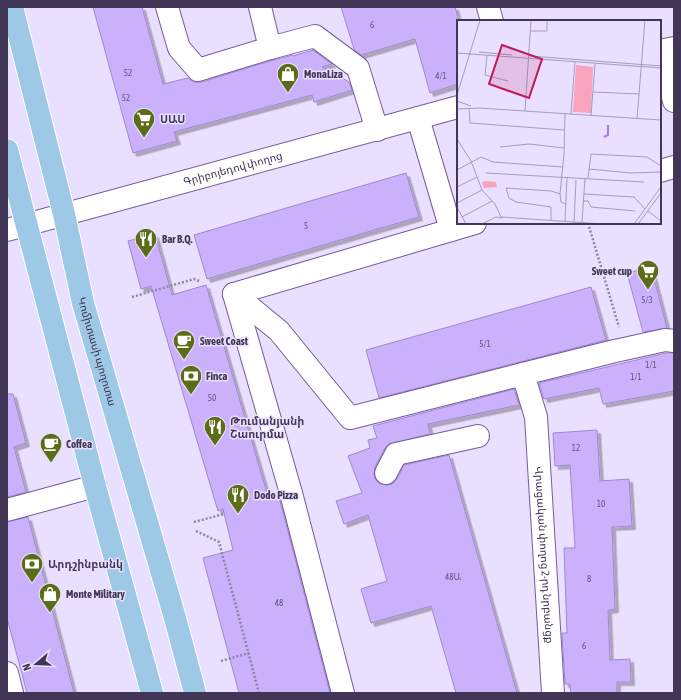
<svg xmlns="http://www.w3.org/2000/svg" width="681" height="700" viewBox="0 0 681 700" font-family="'Asap Condensed','Noto Sans Armenian',sans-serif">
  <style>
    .building { fill: #cbb1fc; stroke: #a187cf; filter: url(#shadow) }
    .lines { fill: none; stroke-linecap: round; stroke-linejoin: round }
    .minor-casing { stroke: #755b9f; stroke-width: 24 }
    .major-casing { stroke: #fff; stroke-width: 24 }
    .path { stroke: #8e84a3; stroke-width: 2.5; stroke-dasharray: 2 2; stroke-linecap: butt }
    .minor { stroke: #fff; stroke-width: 22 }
    .major { stroke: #9dc8e6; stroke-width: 22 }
    .labels { text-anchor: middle; stroke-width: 3; stroke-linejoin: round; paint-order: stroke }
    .number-label { font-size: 9px; fill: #64557f }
    .poi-label { font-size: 11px; font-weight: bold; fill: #413655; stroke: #e9dffe; text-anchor: start }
    .street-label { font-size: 11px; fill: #413655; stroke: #e9dffe }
    .inset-river { fill: none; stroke: #a378e5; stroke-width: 2 }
    .inset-road { fill: none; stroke: #a69bba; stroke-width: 1 }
    .view { fill: #c2185b; fill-opacity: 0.15; stroke: #c2185b; stroke-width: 2 }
    .inset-edge { fill: none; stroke: #413655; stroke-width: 2 }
  </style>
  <defs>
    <filter id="shadow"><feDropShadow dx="3.5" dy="3.5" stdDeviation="0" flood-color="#0004"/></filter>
  </defs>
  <rect width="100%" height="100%" fill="#e9dffe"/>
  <!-- building -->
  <g class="building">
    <polygon points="93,7 142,7 163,84 188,78 194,82 202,82 273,60 293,55 293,56 313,50 332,64 322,67 349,82 352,90 314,102 312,95 174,132 177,141 133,153"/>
    <polygon points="341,7 455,7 458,18 458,84 430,93 415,39 361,55 354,49"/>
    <polygon points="406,173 419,217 207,279 194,235"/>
    <polygon points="155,234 172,295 206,285 269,500 279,497 330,693 239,693 203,558 233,550 223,509 218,511 151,286 141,289 128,241"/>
    <polygon points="651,267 667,328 643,332 627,273"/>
    <polygon points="591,287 606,340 379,398 366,350"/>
    <polygon points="666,353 674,353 674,391 603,404 599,388 544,399 539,383"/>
    <polygon points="514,389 519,405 428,424 430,434 389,444 385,448 375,467 374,473 375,479 380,484 387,485 392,484 397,479 404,465 449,455 517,693 456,693 431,606 371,623 361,589 387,581 368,515 344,524 336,501 362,493 348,456 370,448 368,440 377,438 373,426"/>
    <polygon points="7,394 13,394 26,443 14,447 26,492 7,497"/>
    <polygon points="597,430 600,481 629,479 632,526 612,527 615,609 608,610 610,660 630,659 631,682 617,682 617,693 571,693 570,684 565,684 562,633 567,633 564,548 575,548 570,465 555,466 553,433"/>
    <polygon points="28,517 74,693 27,693 7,618 7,522"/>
  </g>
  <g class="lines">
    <!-- minor casing -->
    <g class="minor-casing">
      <g id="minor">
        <polyline points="167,7 179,48 198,70 270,48 315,36 358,68 377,130"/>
        <polyline points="260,7 270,48"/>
        <polyline points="488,7 492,21"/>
        <polyline points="660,51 674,48"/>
        <polyline points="665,66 674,101"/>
        <polyline points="418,118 451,230"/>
        <polyline points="660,171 674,167"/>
        <path id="s1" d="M7,230L458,107"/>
        <path id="s2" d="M234,294L279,331L350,418L523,374L536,417L553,693"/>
        <polyline points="234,294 291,493 343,693"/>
        <polyline points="234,294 475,223"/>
        <polyline points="523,374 615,351 665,340 674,341"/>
        <polyline points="386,473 396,454 478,436"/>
        <polyline points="7,510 95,486"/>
        <polyline points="7,673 12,693"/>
      </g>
    </g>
    <!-- major casing -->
    <g class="major-casing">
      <g id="major">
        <path id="s3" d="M12,7L64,214L83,303L175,618L195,693"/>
        <polyline points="7,150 95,486 152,693"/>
      </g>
    </g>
    <!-- path -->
    <g class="path">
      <polyline points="588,223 619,327"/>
      <polyline points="132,297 194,279 199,281"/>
      <polyline points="194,522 224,514"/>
      <polyline points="196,531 219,542 259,693"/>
      <polyline points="221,661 249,653"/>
    </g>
    <!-- minor -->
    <use href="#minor" class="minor"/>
    <!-- major -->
    <use href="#major" class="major"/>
  </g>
  <!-- icons -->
  <defs>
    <g id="shop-pin" transform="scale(1.15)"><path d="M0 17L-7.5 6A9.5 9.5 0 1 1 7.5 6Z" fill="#5c6d18" stroke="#e9dffe"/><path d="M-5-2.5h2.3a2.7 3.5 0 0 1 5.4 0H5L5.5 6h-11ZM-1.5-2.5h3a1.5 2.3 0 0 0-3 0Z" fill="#fff"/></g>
    <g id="supermarket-pin" transform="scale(1.15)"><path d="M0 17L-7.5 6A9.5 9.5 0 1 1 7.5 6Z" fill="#5c6d18" stroke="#e9dffe"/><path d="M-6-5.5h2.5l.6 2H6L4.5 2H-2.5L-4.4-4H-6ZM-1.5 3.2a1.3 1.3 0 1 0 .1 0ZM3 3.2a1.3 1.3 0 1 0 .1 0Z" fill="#fff"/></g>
    <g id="restaurant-pin" transform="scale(1.15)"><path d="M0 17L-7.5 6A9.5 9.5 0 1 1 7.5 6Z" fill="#5c6d18" stroke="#e9dffe"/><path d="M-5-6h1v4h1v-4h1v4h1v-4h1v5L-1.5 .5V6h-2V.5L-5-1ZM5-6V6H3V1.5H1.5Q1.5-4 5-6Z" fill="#fff"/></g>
    <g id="cafe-pin" transform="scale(1.15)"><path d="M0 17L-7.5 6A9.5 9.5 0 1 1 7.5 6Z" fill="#5c6d18" stroke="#e9dffe"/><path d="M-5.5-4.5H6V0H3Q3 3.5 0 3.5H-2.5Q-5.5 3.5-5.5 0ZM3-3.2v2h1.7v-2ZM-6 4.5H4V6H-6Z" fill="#fff"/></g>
    <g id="bank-pin" transform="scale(1.15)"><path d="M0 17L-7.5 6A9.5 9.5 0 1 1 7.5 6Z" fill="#5c6d18" stroke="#e9dffe"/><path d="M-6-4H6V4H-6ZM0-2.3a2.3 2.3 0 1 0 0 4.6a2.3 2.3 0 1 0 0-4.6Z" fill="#fff"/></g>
  </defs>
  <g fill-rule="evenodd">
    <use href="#shop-pin" x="288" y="74"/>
    <use href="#supermarket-pin" x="144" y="119"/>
    <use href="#restaurant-pin" x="146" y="239"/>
    <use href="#supermarket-pin" x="648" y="271"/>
    <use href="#cafe-pin" x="184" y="341"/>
    <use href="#bank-pin" x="191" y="376"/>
    <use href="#restaurant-pin" x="215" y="427"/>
    <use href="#cafe-pin" x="51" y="444"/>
    <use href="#restaurant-pin" x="238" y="495"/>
    <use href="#bank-pin" x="32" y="564"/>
    <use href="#shop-pin" x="50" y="594"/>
  </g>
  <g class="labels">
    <!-- number labels -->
    <g class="number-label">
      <text x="372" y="28">6</text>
      <text x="128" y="76">52</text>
      <text x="441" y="79">4/1</text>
      <text x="126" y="101">52</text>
      <text x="306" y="229">5</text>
      <text x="647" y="303">5/3</text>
      <text x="485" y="347">5/1</text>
      <text x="651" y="368">1/1</text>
      <text x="636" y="380">1/1</text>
      <text x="212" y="401">50</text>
      <text x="576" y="451">12</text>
      <text x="601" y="507">10</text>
      <text x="453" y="580">48Ա</text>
      <text x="589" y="582">8</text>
      <text x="279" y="606">48</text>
      <text x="584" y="649">6</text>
    </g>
    <!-- poi labels -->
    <g class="poi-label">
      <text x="304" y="78">MonaLiza</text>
      <text x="160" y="123">ՍԱՍ</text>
      <text x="162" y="243">Bar B.Q.</text>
      <text x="632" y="275" text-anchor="end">Sweet cup</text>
      <text x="200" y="345">Sweet Coast</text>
      <text x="206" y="380">Finca</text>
      <text x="230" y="425">Թումանյանի<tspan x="230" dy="13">Շաուրմա</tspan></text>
      <text x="66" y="448">Coffea</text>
      <text x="254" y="499">Dodo Pizza</text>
      <text x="48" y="568">Արդշինբանկ</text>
      <text x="66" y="598">Monte Military</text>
    </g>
    <!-- street labels -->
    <g class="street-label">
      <text dy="4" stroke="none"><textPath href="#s1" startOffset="234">Գրիբոյեդով փողոց</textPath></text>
      <text dy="4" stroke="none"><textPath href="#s3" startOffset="355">Կոմիտասի պողոտա</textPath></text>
      <text dy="4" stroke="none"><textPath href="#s2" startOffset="532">Վրացական փողոց 2-րդ նրբանցք</textPath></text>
    </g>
  </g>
  <!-- overview -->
  <g transform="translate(457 20)">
    <rect width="204" height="204" fill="#e9dffe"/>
    <path d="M119,45L136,47L134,93L116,92ZM27,161L39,162L40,167L27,168L25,163Z" fill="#f9a3bd"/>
    <path class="inset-river" d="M147,117L151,115V105"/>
    <path class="inset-road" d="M74,11H90V0M22,32L55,35M0,33L204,48M30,35L28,55L51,61M73,36L204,46M136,72L182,74M0,75L23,0M0,81L14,86M12,88L13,103L107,110M0,89L22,88L204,100M68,91L74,0M108,94L107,134L103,174L104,182L109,184M114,94L118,41M134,96L138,44M180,99L188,0M0,119L14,141L25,170L38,184L44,197L146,204M43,127L72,124L107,128M132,149L174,153L204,152M0,150L24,137L36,142L106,147M29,153L187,162M131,158L134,134L190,137L204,146M0,167L20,157M127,174L177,177L188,189M126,181H131L134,187L178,191M0,183L25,170M0,187L9,204M191,191L204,201M5,197L35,181M94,200V187L59,182L52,178L49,168L94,171L103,174M108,201L110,157M125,202L128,158M25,204L39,197L45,198M117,204L119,160M177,204L204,167M181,204L204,173"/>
    <path class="view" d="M45,25L85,39L72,78L32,64Z"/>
    <rect width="204" height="204" class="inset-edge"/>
  </g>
  <!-- border -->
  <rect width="681" height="700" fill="none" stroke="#413655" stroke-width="16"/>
  <!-- north arrow -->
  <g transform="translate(36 664) rotate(251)" stroke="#e9dffe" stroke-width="3" paint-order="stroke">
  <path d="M0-3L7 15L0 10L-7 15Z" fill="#413655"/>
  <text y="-6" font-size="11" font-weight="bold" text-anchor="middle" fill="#413655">N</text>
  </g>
</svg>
